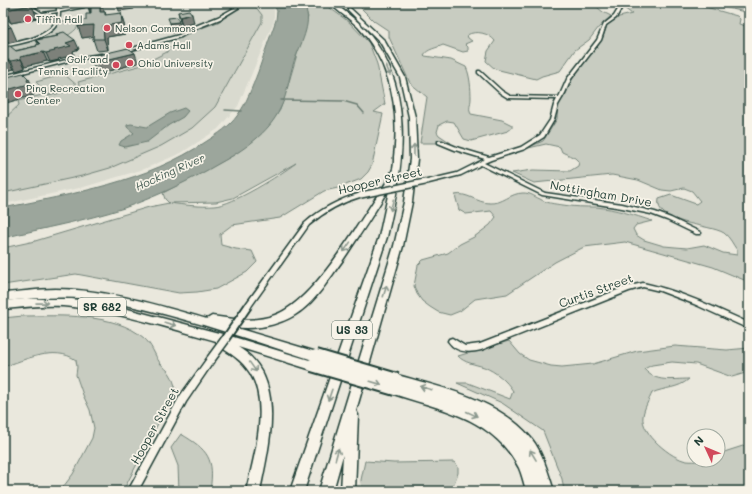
<svg xmlns="http://www.w3.org/2000/svg" width="752" height="494" viewBox="0 0 752 494" font-family="Mali,sans-serif">
  <style>
    .built { fill: #d9dacf }
    .green { fill: #c8ccc1; stroke: #74847a; fill-rule: evenodd }
    .water { fill: #9ca69c; stroke: #6a7c72 }
    .lines { fill: none; stroke-linecap: round; stroke-linejoin: round }
    .stream-far1 { stroke: #6a7c72; stroke-width: 1 }
    .stream { stroke: #6a7c72; stroke-width: 1.5 }
    .minor-casing { stroke: #1f3d34; stroke-width: 3 }
    .highway-casing { stroke: #1f3d34; stroke-width: 3 }
    .minor { fill: #f7f3e8; fill-rule: evenodd }
    .highway { fill: #f7f3e8; fill-rule: evenodd }
    .minor-bridge-far2-casing { stroke: #1f3d34; stroke-width: 8; stroke-linecap: butt }
    .minor-bridge-far1-casing { stroke: #1f3d34; stroke-width: 10; stroke-linecap: butt }
    .minor-bridge-casing { stroke: #1f3d34; stroke-width: 11; stroke-linecap: butt }
    .highway-bridge-casing { stroke: #1f3d34; stroke-width: 16; stroke-linecap: butt }
    .minor-bridge-far2 { stroke: #f7f3e8; stroke-width: 5 }
    .minor-bridge-far1 { stroke: #f7f3e8; stroke-width: 6 }
    .minor-bridge { stroke: #f7f3e8; stroke-width: 8 }
    .highway-bridge { stroke: #f7f3e8; stroke-width: 12 }
    .wall { fill: #999e96; stroke: #1f3d34 }
    .shaded-wall { fill: #7d817a; stroke: #1f3d34 }
    .building { fill: #b2b8ae; stroke: #1f3d34 }
    .oneway { stroke: #8b988e }
    .poi-dot { fill: #d1495b; stroke: #f7f3e8; stroke-width: 1.5 }
    .labels { text-anchor: middle; stroke-width: 3.5; stroke-linejoin: round; paint-order: stroke }
    .far-poi-label { font-size: 10px; fill: #1f3d34; stroke: #f7f3e8; text-anchor: start }
    .far-water-label { font-size: 11px; font-style: italic; fill: #445c53; stroke: #f7f3e8 }
    .shield { fill: #f7f3e8; stroke: #60746a; stroke-width: 1 }
    .shield-label { font-size: 11px; font-weight: bold; fill: #1f3d34 }
    .street-label { font-size: 12px; fill: #1f3d34; stroke: #f7f3e8 }
  </style>
  <rect width="100%" height="100%" fill="#eae8dd"/>
  <filter id="ink" filterUnits="userSpaceOnUse"><feTurbulence type="fractalNoise" baseFrequency=".025" numOctaves="2"/><feDisplacementMap in="SourceGraphic" scale="8" xChannelSelector="R" yChannelSelector="G"/><feConvolveMatrix kernelMatrix="1 2 1 2 8 2 1 2 1" color-interpolation-filters="sRGB"/></filter>
  <g filter="url(#ink)">
    <!-- built -->
    <polygon class="built" points="3,3 270,3 274,10 274,21 238,106 218,129 181,153 144,169 84,187 3,204"/>
    <!-- green -->
    <g class="green">
      <path d="M301,3H323L349,22L369,43L377,64L385,104L374,112L383,114L372,165L368,172L361,179L338,188L324,191L280,218L232,225L220,234L221,245L236,249L252,251L257,262L247,272L216,289L197,292L179,293L76,274L3,285V248L35,241L149,207L169,203L165,199L163,193L234,155L256,138L270,124L280,110L286,92L308,17L304,5ZM296,163C280,175 233,205 214,206C202,207 182,205 170,203L216,202L233,198Z"/>
      <path d="M356,3H592L603,12L611,16L599,27L589,40L575,50L560,71L542,76L536,79L495,69L486,61L488,51L495,41C489,33 476,30 467,35L468,38L472,41L465,44L468,47V51L463,52L443,45C437,48 427,49 424,55L425,56L451,60L466,67C470,75 471,89 471,98C471,104 468,109 471,114L502,120L512,125V128L508,131L471,141L464,139L454,122L447,121L439,125L437,132L439,135L451,143H420L427,97L410,83L389,37V31L374,21Z"/>
      <path d="M648,3H692L737,16L740,19L739,24L749,27V282L713,267L625,242L584,247L555,262L507,294L475,299L460,311L450,315L438,312L430,307L422,301L417,294L414,286L418,265L423,260L448,253L460,244L474,237L490,225L496,217L491,211L466,214L459,210L455,195C467,192 477,203 490,203C503,204 510,193 523,193C531,193 533,196 540,199C546,203 555,204 563,205C574,207 585,207 596,207C616,209 634,215 652,221L636,225L633,229L636,235L644,240L664,246L687,248L704,245L723,253L737,255V250C733,245 730,237 724,233C710,224 653,224 659,199L671,195L696,204L700,201L692,191L684,188L671,191L662,190L638,180L612,175L534,183L512,173L533,170L570,171L578,166L579,162L575,158L562,152L560,147L546,144L524,149L543,141L557,119L558,105L566,94L575,73L597,47L603,37L607,25L619,17L632,14L624,8Z"/>
      <polygon points="707,3 743,3 749,5 749,13"/>
      <polygon points="255,6 262,15 262,22 215,107 192,128 161,146 110,168 82,176 3,193 3,134 6,133 4,119 19,105 18,101 46,94 48,96 81,88 78,82 150,63 153,59 167,52 169,48 176,44 169,40 218,22 242,7"/>
      <path d="M77,20L75,25H79C68,44 24,48 3,53V47C23,43 48,41 60,22Z"/>
      <polygon points="64,74 79,87 49,95 36,82"/>
      <path d="M23,316C59,316 114,312 144,338C152,345 154,354 160,363C163,367 168,370 170,374C173,378 174,384 176,389L123,491H60L73,474L92,438L94,428L90,410L83,395L76,375L77,367L76,360C55,345 24,360 3,367V318Z"/>
      <path d="M509,341L520,354L529,360L551,366L562,367L593,364L637,351L675,346L727,350L749,348V372L732,377L696,364L672,362L652,365L644,369C656,383 671,379 689,379C678,389 665,387 652,393C649,400 644,408 643,416C640,433 672,459 687,461C694,462 710,460 718,460V454L749,444V491H564L562,479L543,431L502,403L457,383H468L510,399L513,391C506,380 496,372 484,367C475,364 464,363 458,356Z"/>
      <path d="M181,434C208,450 215,458 210,491H179L178,466L171,448Z"/>
      <polygon points="365,461 394,463 454,462 458,467 458,473 451,491 362,491 361,480"/>
    </g>
    <!-- water -->
    <g class="water">
      <path d="M273,3H301C315,14 303,40 297,54C289,71 289,92 280,109C269,133 242,151 220,163C189,181 158,196 124,208C84,221 43,228 3,238V208C72,194 147,182 207,141C218,134 230,126 237,116C247,103 252,87 258,72C264,54 270,37 276,20L277,11Z"/>
      <polygon points="184,108 188,111 183,117 169,125 147,142 125,147 119,145 121,141 134,133 127,127 127,125 131,124 147,127 170,113"/>
    </g>
    <g class="lines">
      <!-- stream-far1 -->
      <polyline class="stream-far1" points="246,5 248,4"/>
      <!-- stream -->
      <g class="stream">
        <polyline points="281,100 343,101 357,105 364,113"/>
        <polyline points="225,110 242,111"/>
      </g>
      <!-- minor casing -->
      <g class="minor-casing">
        <g id="minor">
          <path d="M45,3H49L33,7L42,13L57,11V3H59L60,10L82,6V3H84V7L60,12C61,38 22,43 3,47V45C22,41 56,37 58,12L42,15L30,7Z"/>
          <polygon points="235,3 237,3 238,8 220,19 195,29 181,37 124,52 122,51 179,35 193,27 218,17 236,7"/>
          <polygon points="624,3 627,3 622,7 616,18 606,25 601,40 571,79 565,93 558,105 554,120 544,137 525,149 491,160 484,163 545,193 622,204 655,212 671,218 700,232 701,233 700,234 696,234 667,220 651,214 622,208 542,195 481,165 461,175 425,184 423,183 423,181 457,173 485,159 455,150 438,143 438,141 442,141 459,148 489,157 521,147 540,135 550,120 554,105 557,99 508,98 500,93 478,73 478,71 480,71 502,91 510,96 559,97 567,79 597,40 604,24 614,16 620,6"/>
          <polygon points="101,54 102,54 102,56 74,60 3,78 3,76 74,58"/>
          <path d="M361,193L363,194L364,195L363,196C342,202 325,211 309,225L250,308H246L245,306L246,304L305,223C322,208 340,199 361,193Z"/>
          <path d="M643,283C680,291 714,307 749,323V329L694,304L660,291L643,287L629,291L481,350C469,353 456,353 448,341L449,339L452,338L465,346L480,344L625,287Z"/>
          <polygon points="211,356 214,357 215,359 214,361 186,402 138,491 128,491 180,396 208,357"/>
        </g>
      </g>
      <!-- highway casing -->
      <g class="highway-casing">
        <g id="highway">
          <path d="M330,3H334C343,10 352,17 360,24C418,82 404,166 387,237L304,491H290L379,237L390,186C376,211 359,236 343,260C329,279 315,303 295,315C277,326 254,330 233,327L320,353L322,356L320,359L316,361C247,339 177,314 106,301C72,295 37,298 3,301V293C20,292 38,289 55,289C106,289 158,305 207,319L212,316C232,319 255,323 275,315C311,302 350,237 371,205C378,194 389,181 393,169C394,165 394,160 394,157C397,131 396,103 388,79C382,60 371,41 358,27C349,18 338,12 330,3Z"/>
          <polygon points="348,8 350,8 384,40 405,77 415,117 417,159 412,202 403,246 356,411 358,415 355,491 341,491 343,455 333,491 319,491 394,246 404,202 410,159 409,117 400,77 380,42 348,10"/>
          <path d="M25,299H72L120,307L230,336L316,362L318,365L316,368L312,370L238,347C288,377 269,445 260,491H246C254,458 270,404 250,373C242,360 230,353 217,345L216,341C169,328 122,313 73,307C51,304 26,307 3,309V301Z"/>
          <path d="M397,375C443,388 498,399 531,438C543,453 548,473 554,491H540L531,463L540,491H526C524,483 522,475 519,468C492,416 440,410 391,393L389,389L391,385L394,384L391,380L393,376Z"/>
        </g>
      </g>
      <!-- minor -->
      <use href="#minor" class="minor"/>
      <!-- highway -->
      <use href="#highway" class="highway"/>
      <!-- minor-bridge-far2 casing -->
      <g class="minor-bridge-far2-casing">
        <polyline id="minor-bridge-far2" points="361,195 425,182"/>
      </g>
      <!-- minor-bridge-far1 casing -->
      <g class="minor-bridge-far1-casing">
        <polyline id="minor-bridge-far1" points="224,341 248,306"/>
      </g>
      <!-- minor-bridge casing -->
      <g class="minor-bridge-casing">
        <polyline id="minor-bridge" points="211,359 225,340"/>
      </g>
      <!-- highway-bridge casing -->
      <g class="highway-bridge-casing">
        <g id="highway-bridge">
          <polyline points="316,356 397,380"/>
          <polyline points="312,365 395,389"/>
        </g>
      </g>
      <!-- minor-bridge-far2 -->
      <use href="#minor-bridge-far2" class="minor-bridge-far2"/>
      <!-- minor-bridge-far1 -->
      <use href="#minor-bridge-far1" class="minor-bridge-far1"/>
      <!-- minor-bridge -->
      <use href="#minor-bridge" class="minor-bridge"/>
      <!-- highway-bridge -->
      <use href="#highway-bridge" class="highway-bridge"/>
    </g>
    <!-- wall -->
    <g class="wall">
      <polygon points="3,3 34,3 31,4 37,18 11,23 3,16"/>
      <polygon points="87,3 101,3 104,12 106,15 124,24 125,34 107,37 108,50 97,51 93,39 93,36 82,38 86,20 90,14"/>
      <polygon points="178,12 194,23 182,26 180,21"/>
      <polygon points="56,34 79,49 73,51 74,55 58,59 59,60 50,62 47,61 25,66 25,68 16,71 14,69 3,72 3,47 16,51 36,46 38,44 36,40 57,36"/>
      <polygon points="90,57 138,63 101,73 94,67"/>
    </g>
    <!-- shaded-wall -->
    <g class="shaded-wall">
      <polygon points="87,3 91,3 91,14"/>
      <polygon points="100,3 101,3 104,10 104,23 100,12"/>
      <polygon points="117,3 133,3 134,9 119,11"/>
      <polygon points="32,5 37,18 11,23 5,10"/>
      <polygon points="105,12 108,23 121,13 124,24 125,34 107,37 108,50 104,39 103,26 105,15"/>
      <polygon points="192,14 194,23 182,26 180,17"/>
      <polygon points="3,19 7,28 11,27 17,41 3,44"/>
      <polygon points="179,22 181,31 172,33 170,23"/>
      <polygon points="94,25 97,36 82,38 78,26"/>
      <polygon points="75,40 79,49 73,51 74,55 58,59 59,60 50,62 46,53 54,50 66,43"/>
      <polygon points="43,52 47,61 25,66 20,57"/>
      <polygon points="135,53 138,63 101,73 97,62"/>
      <polygon points="21,59 25,68 16,71 11,61"/>
      <polygon points="9,60 14,69 3,72 3,62"/>
      <polygon points="29,79 34,90 32,91 34,95 3,104 3,91"/>
    </g>
    <!-- building -->
    <g class="building">
      <polygon points="3,3 29,3 32,5 5,10 3,8"/>
      <polygon points="91,3 100,3 100,12 105,12 105,15 121,13 122,23 103,26 104,39 93,39 94,25 78,26 78,21 86,20 86,14 91,14"/>
      <polygon points="189,10 192,14 180,17 178,12"/>
      <polygon points="177,17 179,22 170,23 168,18"/>
      <polygon points="3,20 11,27 3,29"/>
      <polygon points="64,32 75,40 66,43 71,46 54,50 55,51 46,53 43,52 20,57 21,59 11,61 9,60 3,62 3,47 10,46 16,51 37,46 36,45 40,44 36,40 58,36 56,34"/>
      <polygon points="128,48 135,53 97,62 90,57"/>
      <polygon points="23,73 29,79 27,80 29,84 3,91 3,78"/>
    </g>
    <!-- one-way arrows -->
    <defs><path id="oneway-shaft" d="M-6 0H5M1.5-3L5.5 0L1.5 3" fill="none" stroke-width="1.6" stroke-linecap="round" stroke-linejoin="round"/></defs>
    <g class="oneway">
      <use href="#oneway-shaft" transform="translate(388 70) rotate(68)"/>
      <use href="#oneway-shaft" transform="translate(414 150) rotate(-90)"/>
      <use href="#oneway-shaft" transform="translate(392 205) rotate(104)"/>
      <use href="#oneway-shaft" transform="translate(347 247) rotate(125)"/>
      <use href="#oneway-shaft" transform="translate(385 291) rotate(-73)"/>
      <use href="#oneway-shaft" transform="translate(42 303) rotate(-1)"/>
      <use href="#oneway-shaft" transform="translate(170 324) rotate(16)"/>
      <use href="#oneway-shaft" transform="translate(253 367) rotate(55)"/>
      <use href="#oneway-shaft" transform="translate(376 383) rotate(16)"/>
      <use href="#oneway-shaft" transform="translate(426 388) rotate(-164)"/>
      <use href="#oneway-shaft" transform="translate(330 395) rotate(109)"/>
      <use href="#oneway-shaft" transform="translate(472 414) rotate(25)"/>
      <use href="#oneway-shaft" transform="translate(337 454) rotate(-74)"/>
      <use href="#oneway-shaft" transform="translate(533 455) rotate(-121)"/>
    </g>
  </g>
  <!-- markers -->
  <g class="poi-dot">
    <circle cx="28" cy="19" r="4"/>
    <circle cx="107" cy="28" r="4"/>
    <circle cx="129" cy="45" r="4"/>
    <circle cx="130" cy="63" r="4"/>
    <circle cx="116" cy="65" r="4"/>
    <circle cx="18" cy="94" r="4"/>
  </g>
  <g class="labels">
    <!-- far-poi labels -->
    <g class="far-poi-label">
      <text x="36" y="23">Tiffin Hall</text>
      <text x="115" y="32">Nelson Commons</text>
      <text x="137" y="49">Adams Hall</text>
      <text x="108" y="63" text-anchor="end">Golf and<tspan x="108" dy="12">Tennis Facility</tspan></text>
      <text x="138" y="67">Ohio University</text>
      <text x="26" y="92">Ping Recreation<tspan x="26" dy="12">Center</tspan></text>
    </g>
    <!-- far-water labels -->
    <g class="far-water-label">
      <text transform="translate(170 172) rotate(-24)" y="4">Hocking River</text>
    </g>
    <!-- shield labels -->
    <g class="shield">
      <rect x="78" y="298" width="48" height="18" rx="3"/>
      <rect x="332" y="321" width="40" height="18" rx="3"/>
    </g>
    <g class="shield-label">
      <text x="102" y="311">SR 682</text>
      <text x="352" y="334">US 33</text>
    </g>
    <!-- street labels -->
    <g class="street-label">
      <text transform="translate(380 181) rotate(-13)" y="4">Hooper Street</text>
      <text transform="translate(601 194) rotate(10)" y="4">Nottingham Drive</text>
      <text transform="translate(596 291) rotate(-20)" y="4">Curtis Street</text>
      <text transform="translate(155 426) rotate(-61)" y="4">Hooper Street</text>
    </g>
  </g>
  <!-- margin -->
  <rect width="752" height="494" fill="none" stroke="#f7f3e8" stroke-width="16"/>
  <rect x="8" y="8" width="736" height="478" fill="none" stroke="#1f3d34" stroke-width="1.5" filter="url(#ink)"/>
  <!-- north arrow -->
  <g transform="translate(706 448) rotate(314)"><circle r="19" fill="#f7f3e8" stroke="#a1aaa0"/>
  <path d="M0-3L7 15L0 10L-7 15Z" fill="#d1495b"/>
  <text y="-6" font-size="11" font-weight="bold" text-anchor="middle" fill="#1f3d34">N</text>
  </g>
</svg>
